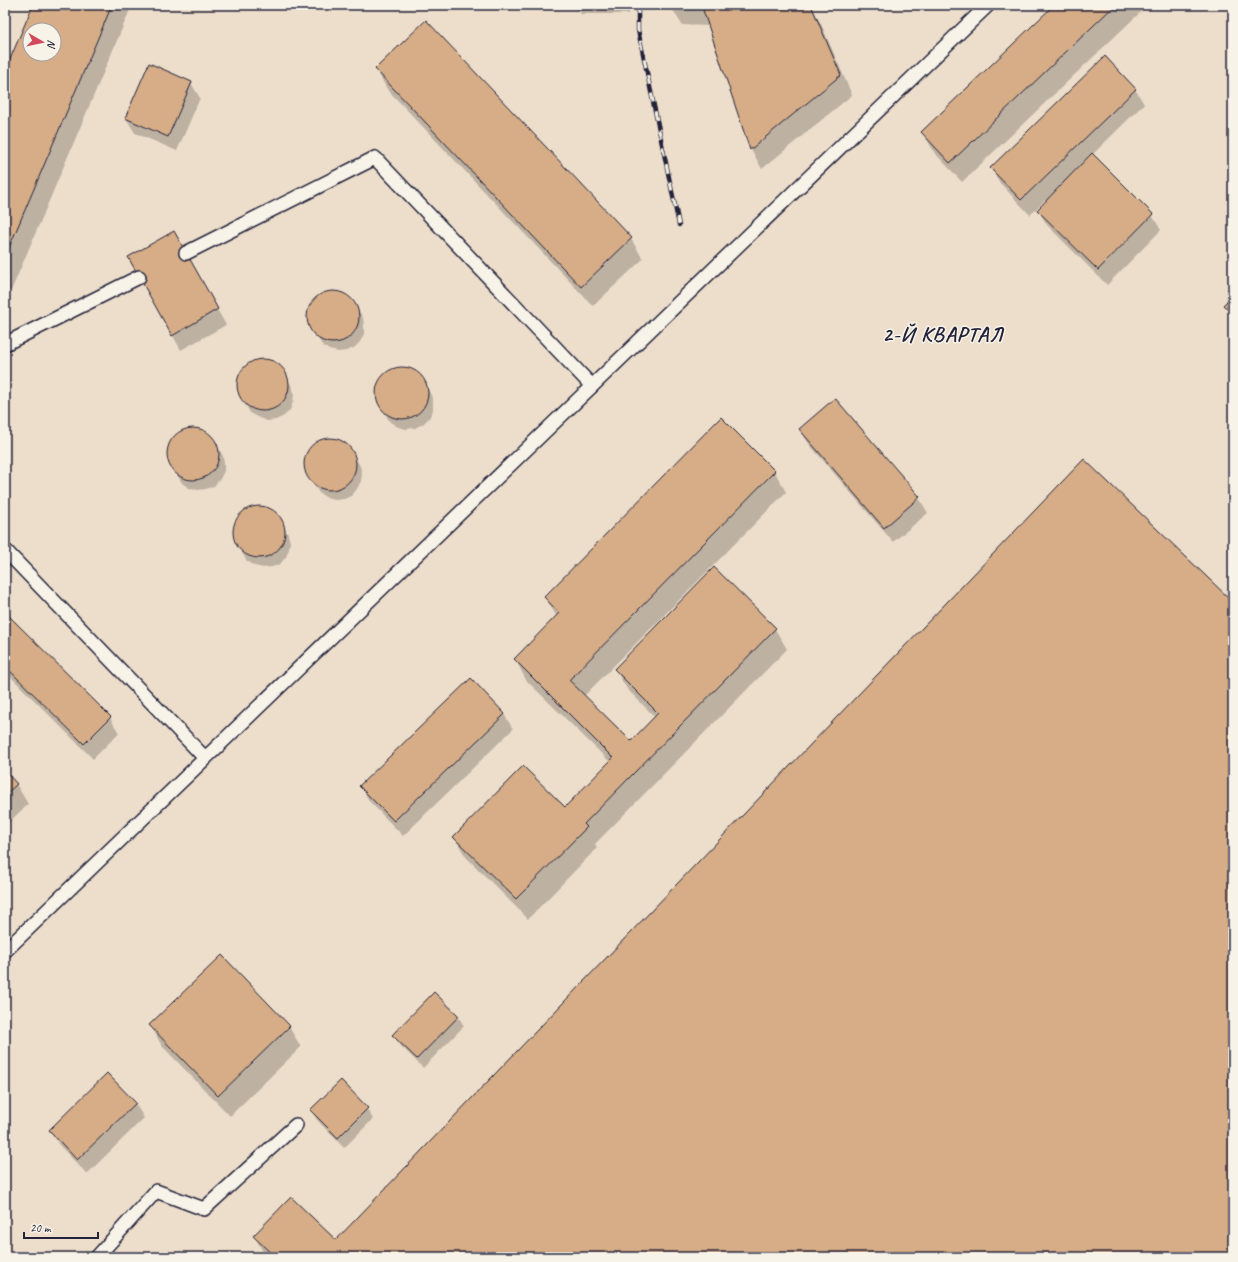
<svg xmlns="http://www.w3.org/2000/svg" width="1238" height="1262" viewBox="0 0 1238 1262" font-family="Caveat,sans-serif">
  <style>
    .built { fill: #eddecb; fill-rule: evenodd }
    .shadow { fill: #0003; fill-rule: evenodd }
    .building { fill: #d6ad87; stroke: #22223b; fill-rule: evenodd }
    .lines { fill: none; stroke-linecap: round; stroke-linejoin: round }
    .lane-casing { stroke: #22223b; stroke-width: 16 }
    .lane { stroke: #f7f3e8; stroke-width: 13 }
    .rail-casing { stroke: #22223b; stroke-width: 4.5 }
    .rail { stroke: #f7f3e8; stroke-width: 3; stroke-dasharray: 9; stroke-linecap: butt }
    .labels { text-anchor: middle; stroke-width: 3; stroke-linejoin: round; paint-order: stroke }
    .district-label { font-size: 21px; font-weight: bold; letter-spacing: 1px; fill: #22223b; stroke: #f7f3e8 }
  </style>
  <rect width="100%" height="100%" fill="#f7f3e8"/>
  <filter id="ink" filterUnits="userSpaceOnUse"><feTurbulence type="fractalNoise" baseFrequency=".025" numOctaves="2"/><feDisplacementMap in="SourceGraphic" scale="8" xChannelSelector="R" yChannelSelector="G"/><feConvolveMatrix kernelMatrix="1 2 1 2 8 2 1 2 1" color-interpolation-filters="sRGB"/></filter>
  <g filter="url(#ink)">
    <!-- built -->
    <path class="built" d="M5,5H1233V1257H5ZM30,30H54V54H30Z"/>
    <!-- shadow -->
    <g class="shadow">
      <path d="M34,5H132L11,291L5,288V74ZM30,30H54V54H30Z"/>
      <polygon points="576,5 629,5 629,14 581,14"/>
      <polygon points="670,5 811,5 821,24 852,95 762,169 751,149 709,26 682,25"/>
      <polygon points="1055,5 1148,5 962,182 934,152 923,132"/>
      <polygon points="426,22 631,239 643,259 593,306 387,89 376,69"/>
      <polygon points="191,83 200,98 177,151 135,133 126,118"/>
      <polygon points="1135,89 1144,104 1092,155 1152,215 1161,230 1107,285 1047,225 1038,210 1046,202 1045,200 1030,215 1000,183 991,168"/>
      <polygon points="173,233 226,325 181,350 129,258"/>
      <polygon points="333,291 340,292 347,296 353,301 363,318 364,326 364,334 360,342 354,348 346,351 338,352 329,350 322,345 311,328 308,319 309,310 312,302 318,296 325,293"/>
      <polygon points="1233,297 1233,319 1225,305"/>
      <polygon points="262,359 270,361 277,364 282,369 292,387 294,394 293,402 290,410 284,416 276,420 267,421 259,418 251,414 240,396 238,387 238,379 242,371 248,364 255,361"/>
      <polygon points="402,368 409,369 416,372 421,377 431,395 433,402 433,410 429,418 423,424 415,428 406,429 398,427 390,422 379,404 377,395 378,387 381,379 387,372 394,369"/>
      <polygon points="721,419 775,472 786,492 584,696 631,742 655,717 627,689 615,669 775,629 787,649 595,844 597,848 528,919 466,857 454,837 565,808 610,762 526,680 515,659 557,617 545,597"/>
      <polygon points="192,429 200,430 207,433 213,439 223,456 224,464 224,471 220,479 214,486 206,489 198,490 189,488 182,483 171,465 168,457 169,448 172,440 178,434 185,431"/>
      <polygon points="800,429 919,498 928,513 893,542 809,444"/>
      <polygon points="330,439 338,440 345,444 350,449 360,466 362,474 361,481 357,489 351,496 344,499 335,500 327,498 319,493 308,475 305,467 306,458 310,450 316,444 322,441"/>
      <polygon points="258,507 266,508 273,512 278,517 288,534 290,542 289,549 286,557 280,564 272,567 263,568 255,566 247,561 236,543 234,535 234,526 238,518 244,512 251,509"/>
      <polygon points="1233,604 1233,1257 269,1257 263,1252 255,1237 336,1241"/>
      <polygon points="5,613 110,718 119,733 93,759 5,671"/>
      <polygon points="504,714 513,729 403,836 369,801 361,786"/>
      <polygon points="5,773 16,784 28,804 5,826"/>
      <polygon points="222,957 289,1027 301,1047 230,1116 162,1046 151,1026"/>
      <polygon points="458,1016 464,1026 423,1068 400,1045 394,1035"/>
      <polygon points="341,1082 367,1109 373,1119 344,1148 317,1120 311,1110"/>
      <polygon points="135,1103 144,1118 87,1174 59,1145 50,1130"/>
    </g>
    <!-- building -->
    <g class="building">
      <path d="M33,5H112L5,257V71ZM30,30H54V54H30Z"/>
      <polygon points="703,5 811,5 841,75 750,150 703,10"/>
      <polygon points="1054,5 1115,5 950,163 921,132"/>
      <polygon points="426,20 632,238 581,287 375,69"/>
      <polygon points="1105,56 1136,89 1021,200 990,168"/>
      <polygon points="149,63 192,82 168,137 125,118"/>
      <polygon points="1092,153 1153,214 1098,270 1037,210"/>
      <polygon points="174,231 218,309 172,336 128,257"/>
      <circle cx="333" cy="317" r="26"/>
      <polygon points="1233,295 1233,314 1223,305"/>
      <circle cx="263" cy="385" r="26"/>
      <circle cx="402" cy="393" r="26"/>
      <polygon points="835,398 920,497 884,528 799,429"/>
      <polygon points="721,417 775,471 569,680 631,741 658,713 614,669 714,567 776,628 584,824 587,827 516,899 453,837 523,766 565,807 613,758 514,659 559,613 544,597"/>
      <circle cx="193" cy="454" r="26"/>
      <circle cx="330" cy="464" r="26"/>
      <polygon points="1084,459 1233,602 1233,1257 275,1257 253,1236 291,1197 336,1240"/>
      <circle cx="259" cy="532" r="26"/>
      <polygon points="5,612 111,717 84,744 5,666"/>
      <polygon points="471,678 505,714 394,821 359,786"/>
      <polygon points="5,771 17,784 5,795"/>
      <polygon points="222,955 290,1026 218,1096 149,1025"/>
      <polygon points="434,992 459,1016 417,1059 392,1035"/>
      <polygon points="107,1073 136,1103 77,1160 49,1130"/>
      <polygon points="341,1080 368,1108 338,1138 310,1110"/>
    </g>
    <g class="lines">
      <!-- lane casing -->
      <g class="lane-casing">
        <g id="lane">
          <polyline points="186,253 375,158 592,386"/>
          <polyline points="5,344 139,277"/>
          <polyline points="5,550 205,758"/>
          <polyline points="5,951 988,5"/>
          <polyline points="97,1257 156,1191 204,1209 296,1125"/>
        </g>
      </g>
      <!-- lane -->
      <use href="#lane" class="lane"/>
      <!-- rail casing -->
      <g class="rail-casing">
        <g id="rail">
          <polyline points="638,5 638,30 679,225"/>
          <polyline points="5,6 5,5"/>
        </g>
      </g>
      <!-- rail -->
      <use href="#rail" class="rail"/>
    </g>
  </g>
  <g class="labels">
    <!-- district labels -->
    <g class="district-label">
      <text x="943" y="341">2-Й КВАРТАЛ</text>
    </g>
  </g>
  <!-- margin -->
  <rect width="1238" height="1262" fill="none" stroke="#f7f3e8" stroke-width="20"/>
  <rect x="10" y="10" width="1218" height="1242" fill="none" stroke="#22223b" stroke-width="1.5" filter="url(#ink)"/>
  <!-- north arrow -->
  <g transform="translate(42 42) rotate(99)"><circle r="19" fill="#f7f3e8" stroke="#a29fa3"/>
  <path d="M0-3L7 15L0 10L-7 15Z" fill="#d1495b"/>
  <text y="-6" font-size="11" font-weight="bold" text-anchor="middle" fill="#22223b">N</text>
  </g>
  <!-- scale -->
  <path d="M24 1232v6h74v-6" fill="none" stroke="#22223b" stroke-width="2"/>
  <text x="30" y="1232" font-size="12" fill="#22223b" stroke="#f7f3e8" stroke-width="3" paint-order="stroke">20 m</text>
</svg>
